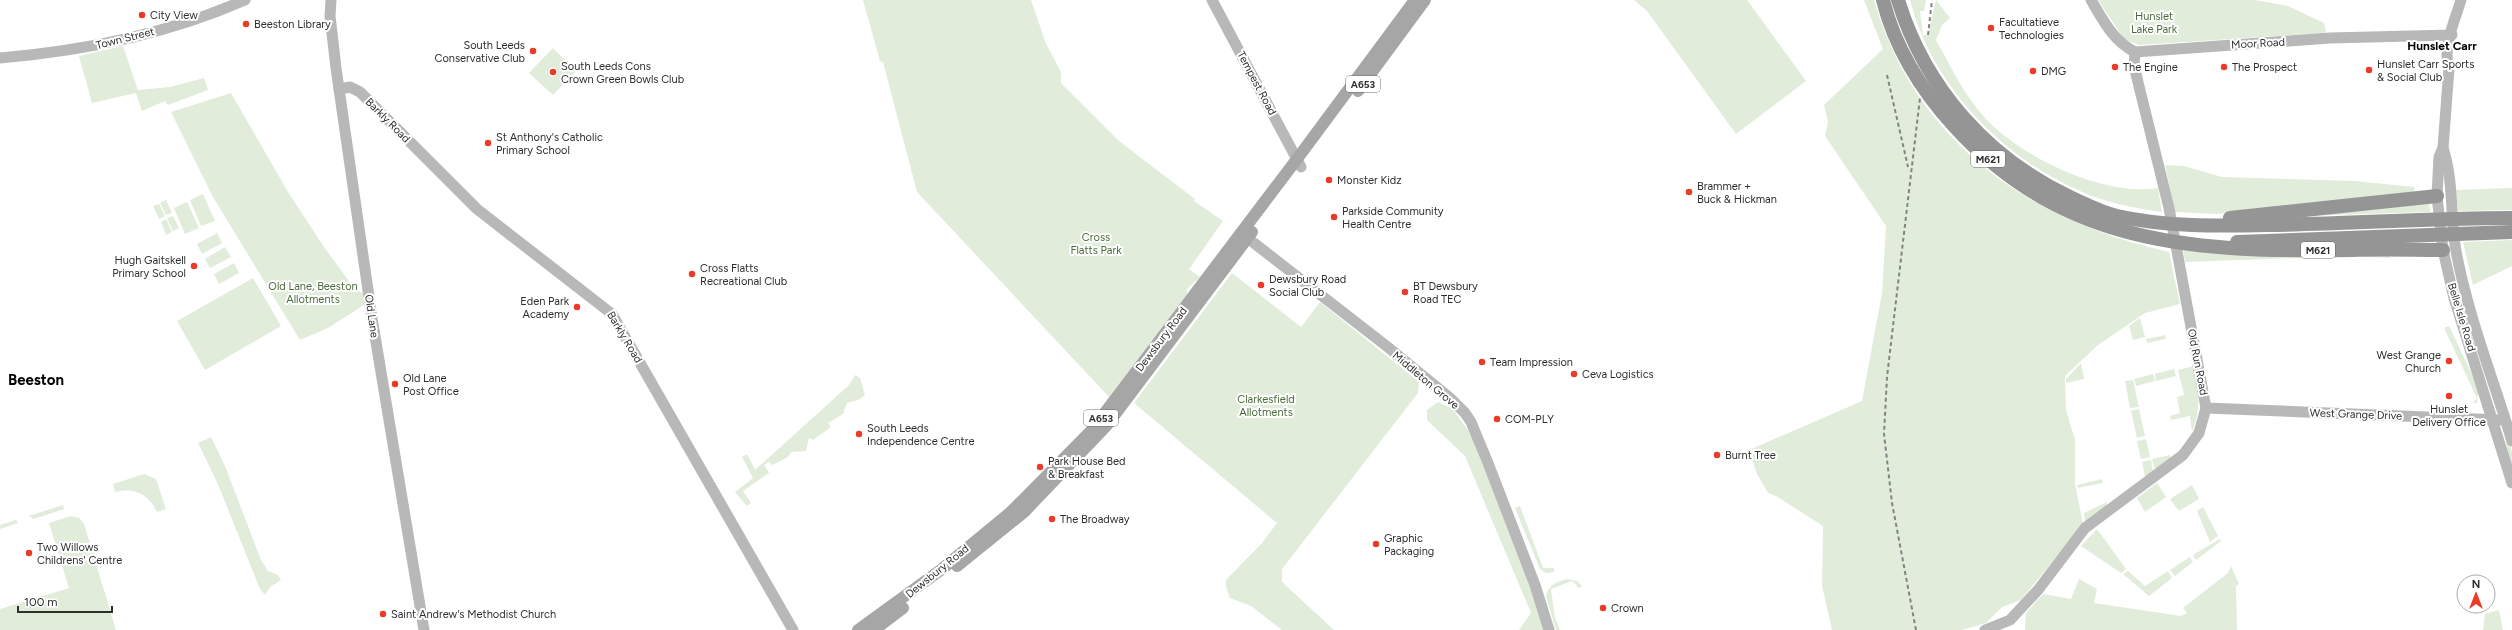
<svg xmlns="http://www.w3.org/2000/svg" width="2512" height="630" viewBox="0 0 2512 630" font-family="Figtree,sans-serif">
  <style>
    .green { fill: #e1ecdb }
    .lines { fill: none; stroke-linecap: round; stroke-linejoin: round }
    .secondary { stroke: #b8b8b8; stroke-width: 11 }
    .primary { stroke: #a6a6a6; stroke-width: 12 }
    .highway { stroke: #959595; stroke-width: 14 }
    .rail { stroke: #838383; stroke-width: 2; stroke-dasharray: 4 3; stroke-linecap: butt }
    .poi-dot { fill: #ec3a29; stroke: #fff; stroke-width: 1.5 }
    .labels { text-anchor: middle; stroke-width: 4; stroke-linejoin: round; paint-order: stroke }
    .shield { fill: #fff; stroke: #6d6d6d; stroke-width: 1 }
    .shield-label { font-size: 10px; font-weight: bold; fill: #2e2e2e }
    .poi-label { font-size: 11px; fill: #2e2e2e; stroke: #fff; text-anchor: start }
    .park-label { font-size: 11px; fill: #496b3a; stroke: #fff }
    .street-label { font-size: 11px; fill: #2e2e2e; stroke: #fff }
    .neighbourhood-label { font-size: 12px; font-weight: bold; fill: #000; stroke: #fff }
    .district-label { font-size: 15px; font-weight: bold; fill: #000; stroke: #fff }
  </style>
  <rect width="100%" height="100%" fill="#fff"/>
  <!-- green -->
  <g class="green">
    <polygon points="863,0 1031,0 1046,44 1061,72 1061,83 1119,141 1195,199 1194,201 1223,221 1189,269 1200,277 1187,289 1187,294 1109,397 917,192 883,62 880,61"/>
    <polygon points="1634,0 1747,0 1806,81 1736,134 1647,11"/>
    <path d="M1864,0H1874C1915,142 2030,221 2169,252L2180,304L2145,313L2098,345L2065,376L2066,410L2075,440V484L2083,524L2021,600L2002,607L1986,623L1962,630H1832L1822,586L1823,526L1776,496L1768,493L1757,474L1749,450L1862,401L1882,293L1886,226L1825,136L1828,122L1824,105L1883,49Z"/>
    <path d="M1910,0H1926L1924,11H1920L1923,35H1928L1936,0L1950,18L1942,25L1936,40C1951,67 1965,97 1987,120C2023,158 2105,197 2158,188L2162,212C2134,208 2106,203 2080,191C2001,157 1932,85 1910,0Z"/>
    <polygon points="2098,0 2255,0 2288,6 2324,23 2326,31 2324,33 2139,45 2124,39"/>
    <polygon points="123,46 138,90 170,87 204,78 208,90 168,105 165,101 142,111 136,93 92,103 79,56"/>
    <polygon points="553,48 576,71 553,95 529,73"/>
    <polygon points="231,93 288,192 324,247 354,288 369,297 370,301 328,328 300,340 213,197 171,112"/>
    <polygon points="2165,165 2184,166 2222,177 2355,181 2414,187 2414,194 2217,214 2175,212"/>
    <polygon points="2512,188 2512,210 2458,211 2456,190"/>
    <polygon points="203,194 215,221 201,226 190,200"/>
    <polygon points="166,200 172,213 166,215 160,203"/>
    <polygon points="187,202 199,228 185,234 174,208"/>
    <polygon points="2429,202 2430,212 2271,217"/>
    <polygon points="159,204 165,216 159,219 153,206"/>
    <polygon points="173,216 179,228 173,231 167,218"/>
    <polygon points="166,219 172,232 166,235 161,222"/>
    <polygon points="217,233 222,243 202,254 197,244"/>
    <polygon points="2512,240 2512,266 2473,285 2463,242"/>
    <polygon points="225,247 231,257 210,268 205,259"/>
    <polygon points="2183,250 2245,254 2389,254 2390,258 2355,256 2185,262"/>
    <polygon points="234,263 239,273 219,284 214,274"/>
    <polygon points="1232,273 1301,327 1320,302 1419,382 1418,393 1282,569 1282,582 1334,630 1282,630 1251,606 1230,598 1226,587 1226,580 1262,543 1277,523 1134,403"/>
    <polygon points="253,278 281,326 205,370 177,321"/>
    <polygon points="2140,318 2145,337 2133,340 2129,326"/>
    <polygon points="2449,326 2479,389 2477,403 2473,403 2477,398 2444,328"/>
    <polygon points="2165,335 2166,339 2147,343 2146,339"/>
    <polygon points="2081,363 2084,379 2066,383 2066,379"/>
    <path d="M2194,366C2198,389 2202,410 2192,432L2190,416L2171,420L2170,416L2180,413L2177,397L2184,395L2178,370Z"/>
    <polygon points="2174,369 2176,376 2156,381 2155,374"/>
    <polygon points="2153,374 2155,381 2136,386 2134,379"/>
    <polygon points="855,375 860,378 865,395 858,400 847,403 843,414 828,423 831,427 813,440 809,438 806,451 791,452 788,457 772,465 769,462 764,465 769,473 743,491 751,503 747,506 735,492 753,478 742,457 747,454 755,470 849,385"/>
    <polygon points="2133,380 2139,407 2130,408 2125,381"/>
    <polygon points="1438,402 1452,408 1470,433 1520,559 1545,630 1519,630 1531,613 1465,456 1427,420 1427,410"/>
    <polygon points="2139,409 2145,436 2137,438 2131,411"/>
    <polygon points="2503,429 2506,431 2512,452 2512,472"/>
    <polygon points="211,437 225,466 261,560 268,571 278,575 281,580 270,587 265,595 260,589 217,482 198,443"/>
    <polygon points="2146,439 2150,457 2141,459 2137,441"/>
    <polygon points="2170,455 2170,459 2155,470 2152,459"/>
    <polygon points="2151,460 2153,471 2145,477 2142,462"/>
    <path d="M144,474L156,479L166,509L157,512C149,494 134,487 115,492L113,484Z"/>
    <polygon points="2102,479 2103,483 2078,488 2077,485"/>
    <polygon points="2157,483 2166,497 2145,512 2137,498"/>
    <polygon points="2192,485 2199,499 2179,511 2170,499"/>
    <polygon points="2107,502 2106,506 2085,522 2084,513"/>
    <polygon points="63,505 64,509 34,519 29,516"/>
    <polygon points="1520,506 1543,568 1554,568 1554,572 1546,573 1540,569 1515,508"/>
    <polygon points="2203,507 2218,536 2210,542 2197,511"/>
    <polygon points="71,516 79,518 84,524 116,630 0,630 0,609 69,588 49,523"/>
    <polygon points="16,520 18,523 0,529 0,525"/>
    <polygon points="2097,529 2126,569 2121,573 2081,546"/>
    <polygon points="2220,539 2221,541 2196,560 2193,555"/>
    <polygon points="2190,557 2193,562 2175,576 2170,570"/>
    <polygon points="2231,566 2239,584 2236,586 2237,630 2025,630 2026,613 2043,594 2071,599 2079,579 2097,589 2094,603 2181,616 2187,613 2183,608 2228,573"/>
    <polygon points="2128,571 2145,586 2168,571 2172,578 2149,596 2123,574"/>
    <path d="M1568,579L1577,581L1582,586L1579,588L1572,581L1551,589L1555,618L1560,630H1556L1546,596C1549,584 1556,582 1568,579Z"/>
    <polygon points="2499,610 2503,630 2483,630 2485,614"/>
  </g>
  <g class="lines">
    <!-- secondary -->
    <g class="secondary">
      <polyline points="331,0 330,16 336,68 372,318 424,630"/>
      <polyline points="1212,0 1301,167"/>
      <path d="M2091,0C2103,20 2113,41 2135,52L2330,38L2452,35"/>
      <path d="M2461,0C2455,20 2442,48 2449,68L2443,148C2454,181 2450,217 2456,251C2468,316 2493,378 2512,441"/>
      <path d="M0,58C82,51 170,33 245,0"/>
      <polyline points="339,89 350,87 360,92 477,209 612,314 793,630"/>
      <polyline points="2443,148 2439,157 2437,196 2443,250 2454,298 2512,483"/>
      <polyline points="1241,233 1389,348 1450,398 1465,413 1471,422 1488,463 1535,585 1549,630"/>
      <polyline points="2206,408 2500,420"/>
      <polyline points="1985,630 2010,620 2038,590 2085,528 2183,455 2199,433 2206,408 2169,208 2134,66 2135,52"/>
    </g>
    <!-- primary -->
    <g class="primary">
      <polyline points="1358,91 1425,0"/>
      <polyline points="957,566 1024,512 1107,425 1252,232"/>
      <polyline points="858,630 942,569 1011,512 1091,431 1297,159 1415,0"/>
      <polyline points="874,630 903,608"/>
    </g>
    <!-- highway -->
    <g class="highway">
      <path d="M1883,0C1895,48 1922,91 1955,127C2066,248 2200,252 2352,250C2382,249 2413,250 2443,250"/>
      <path d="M1898,0C1925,88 1987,158 2070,197C2085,204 2101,212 2117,216C2166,227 2218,226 2268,225C2349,224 2430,218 2512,218"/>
      <polyline points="2230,218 2437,196"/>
      <polyline points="2237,242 2512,232"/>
    </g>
    <!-- rail -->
    <g class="rail">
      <polyline points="1928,35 1932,0"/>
      <polyline points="1887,75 1908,167"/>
      <polyline points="1916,630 1892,503 1884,434 1887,377 1920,98"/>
    </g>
  </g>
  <!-- markers -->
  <g class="poi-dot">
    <circle cx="142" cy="15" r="4"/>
    <circle cx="246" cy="24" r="4"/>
    <circle cx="1991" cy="28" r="4"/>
    <circle cx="533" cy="51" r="4"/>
    <circle cx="2115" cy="67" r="4"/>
    <circle cx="2224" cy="67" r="4"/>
    <circle cx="2369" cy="70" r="4"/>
    <circle cx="2033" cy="71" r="4"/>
    <circle cx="553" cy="72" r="4"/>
    <circle cx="488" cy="143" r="4"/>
    <circle cx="1329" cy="180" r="4"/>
    <circle cx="1689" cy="192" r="4"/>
    <circle cx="1334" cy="217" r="4"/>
    <circle cx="194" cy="266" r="4"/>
    <circle cx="692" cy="274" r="4"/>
    <circle cx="1261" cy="285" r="4"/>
    <circle cx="1405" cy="292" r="4"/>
    <circle cx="577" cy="307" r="4"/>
    <circle cx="2449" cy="361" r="4"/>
    <circle cx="1482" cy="362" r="4"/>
    <circle cx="1574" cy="374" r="4"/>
    <circle cx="395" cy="384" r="4"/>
    <circle cx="2449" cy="396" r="4"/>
    <circle cx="1497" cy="419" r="4"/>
    <circle cx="859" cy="434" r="4"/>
    <circle cx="1717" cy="455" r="4"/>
    <circle cx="1040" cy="467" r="4"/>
    <circle cx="1052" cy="519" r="4"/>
    <circle cx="1376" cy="544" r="4"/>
    <circle cx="29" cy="553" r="4"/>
    <circle cx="1603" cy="608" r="4"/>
    <circle cx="383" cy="614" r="4"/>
  </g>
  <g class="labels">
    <!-- shield labels -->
    <g class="shield">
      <rect x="1346" y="76" width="34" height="16" rx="3"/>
      <rect x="1971" y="151" width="34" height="16" rx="3"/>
      <rect x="2301" y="242" width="34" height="16" rx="3"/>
      <rect x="1084" y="410" width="34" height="16" rx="3"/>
    </g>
    <g class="shield-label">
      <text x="1363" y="88">A653</text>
      <text x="1988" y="163">M621</text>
      <text x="2318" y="254">M621</text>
      <text x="1101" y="422">A653</text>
    </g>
    <!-- poi labels -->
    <g class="poi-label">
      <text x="150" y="19">City View</text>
      <text x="1999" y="26">Facultatieve<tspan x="1999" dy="13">Technologies</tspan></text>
      <text x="254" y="28">Beeston Library</text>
      <text x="525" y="49" text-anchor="end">South Leeds<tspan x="525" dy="13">Conservative Club</tspan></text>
      <text x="2377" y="68">Hunslet Carr Sports<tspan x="2377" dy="13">&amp; Social Club</tspan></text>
      <text x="561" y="70">South Leeds Cons<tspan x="561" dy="13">Crown Green Bowls Club</tspan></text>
      <text x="2123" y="71">The Engine</text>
      <text x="2232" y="71">The Prospect</text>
      <text x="2041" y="75">DMG</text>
      <text x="496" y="141">St Anthony's Catholic<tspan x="496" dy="13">Primary School</tspan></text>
      <text x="1337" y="184">Monster Kidz</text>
      <text x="1697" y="190">Brammer +<tspan x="1697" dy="13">Buck &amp; Hickman</tspan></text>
      <text x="1342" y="215">Parkside Community<tspan x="1342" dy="13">Health Centre</tspan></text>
      <text x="186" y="264" text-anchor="end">Hugh Gaitskell<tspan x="186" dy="13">Primary School</tspan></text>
      <text x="700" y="272">Cross Flatts<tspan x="700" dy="13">Recreational Club</tspan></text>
      <text x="1269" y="283">Dewsbury Road<tspan x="1269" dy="13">Social Club</tspan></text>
      <text x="1413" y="290">BT Dewsbury<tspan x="1413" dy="13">Road TEC</tspan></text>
      <text x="569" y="305" text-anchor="end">Eden Park<tspan x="569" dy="13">Academy</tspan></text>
      <text x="2441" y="359" text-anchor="end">West Grange<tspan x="2441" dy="13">Church</tspan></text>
      <text x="1490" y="366">Team Impression</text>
      <text x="1582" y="378">Ceva Logistics</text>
      <text x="403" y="382">Old Lane<tspan x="403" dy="13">Post Office</tspan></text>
      <text x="2449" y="413" text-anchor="middle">Hunslet<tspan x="2449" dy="13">Delivery Office</tspan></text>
      <text x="1505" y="423">COM-PLY</text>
      <text x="867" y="432">South Leeds<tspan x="867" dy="13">Independence Centre</tspan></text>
      <text x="1725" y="459">Burnt Tree</text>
      <text x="1048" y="465">Park House Bed<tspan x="1048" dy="13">&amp; Breakfast</tspan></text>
      <text x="1060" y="523">The Broadway</text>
      <text x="1384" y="542">Graphic<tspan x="1384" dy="13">Packaging</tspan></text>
      <text x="37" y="551">Two Willows<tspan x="37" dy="13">Childrens' Centre</tspan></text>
      <text x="1611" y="612">Crown</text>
      <text x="391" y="618">Saint Andrew's Methodist Church</text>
    </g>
    <!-- park labels -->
    <g class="park-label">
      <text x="2154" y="20">Hunslet<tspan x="2154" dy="13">Lake Park</tspan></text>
      <text x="1096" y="241">Cross<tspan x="1096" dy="13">Flatts Park</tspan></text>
      <text x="313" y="290">Old Lane, Beeston<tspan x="313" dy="13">Allotments</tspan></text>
      <text x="1266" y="403">Clarkesfield<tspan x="1266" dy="13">Allotments</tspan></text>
    </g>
    <!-- street labels -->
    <g class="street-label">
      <text transform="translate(125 38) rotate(-14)" y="4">Town Street</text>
      <text transform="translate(2258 43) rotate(-3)" y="4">Moor Road</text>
      <text transform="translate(1257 83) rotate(62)" y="4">Tempest Road</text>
      <text transform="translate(388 120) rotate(45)" y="4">Barkly Road</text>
      <text transform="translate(372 316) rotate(82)" y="4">Old Lane</text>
      <text transform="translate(2462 317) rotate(73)" y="4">Belle Isle Road</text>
      <text transform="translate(625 337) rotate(59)" y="4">Barkly Road</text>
      <text transform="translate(1161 339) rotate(-53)" y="4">Dewsbury Road</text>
      <text transform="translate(2198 362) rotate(79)" y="4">Old Run Road</text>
      <text transform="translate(1426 380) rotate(40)" y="4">Middleton Grove</text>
      <text transform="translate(2356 414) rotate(2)" y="4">West Grange Drive</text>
      <text transform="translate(937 571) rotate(-39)" y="4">Dewsbury Road</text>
    </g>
    <!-- neighbourhood labels -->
    <g class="neighbourhood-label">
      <text x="2442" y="50">Hunslet Carr</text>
    </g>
    <!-- district labels -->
    <g class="district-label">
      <text x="36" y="385">Beeston</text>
    </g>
  </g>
  <!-- north arrow -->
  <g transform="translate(2476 594)"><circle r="19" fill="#ffffff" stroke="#ababab"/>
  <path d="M0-3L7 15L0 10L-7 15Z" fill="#ec3a29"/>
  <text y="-6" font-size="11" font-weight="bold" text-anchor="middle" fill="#2e2e2e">N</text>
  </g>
  <!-- scale -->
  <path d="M18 606v6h94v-6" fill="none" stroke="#2e2e2e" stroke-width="2"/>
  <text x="24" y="606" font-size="12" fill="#2e2e2e" stroke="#ffffff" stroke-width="3" paint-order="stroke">100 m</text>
</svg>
